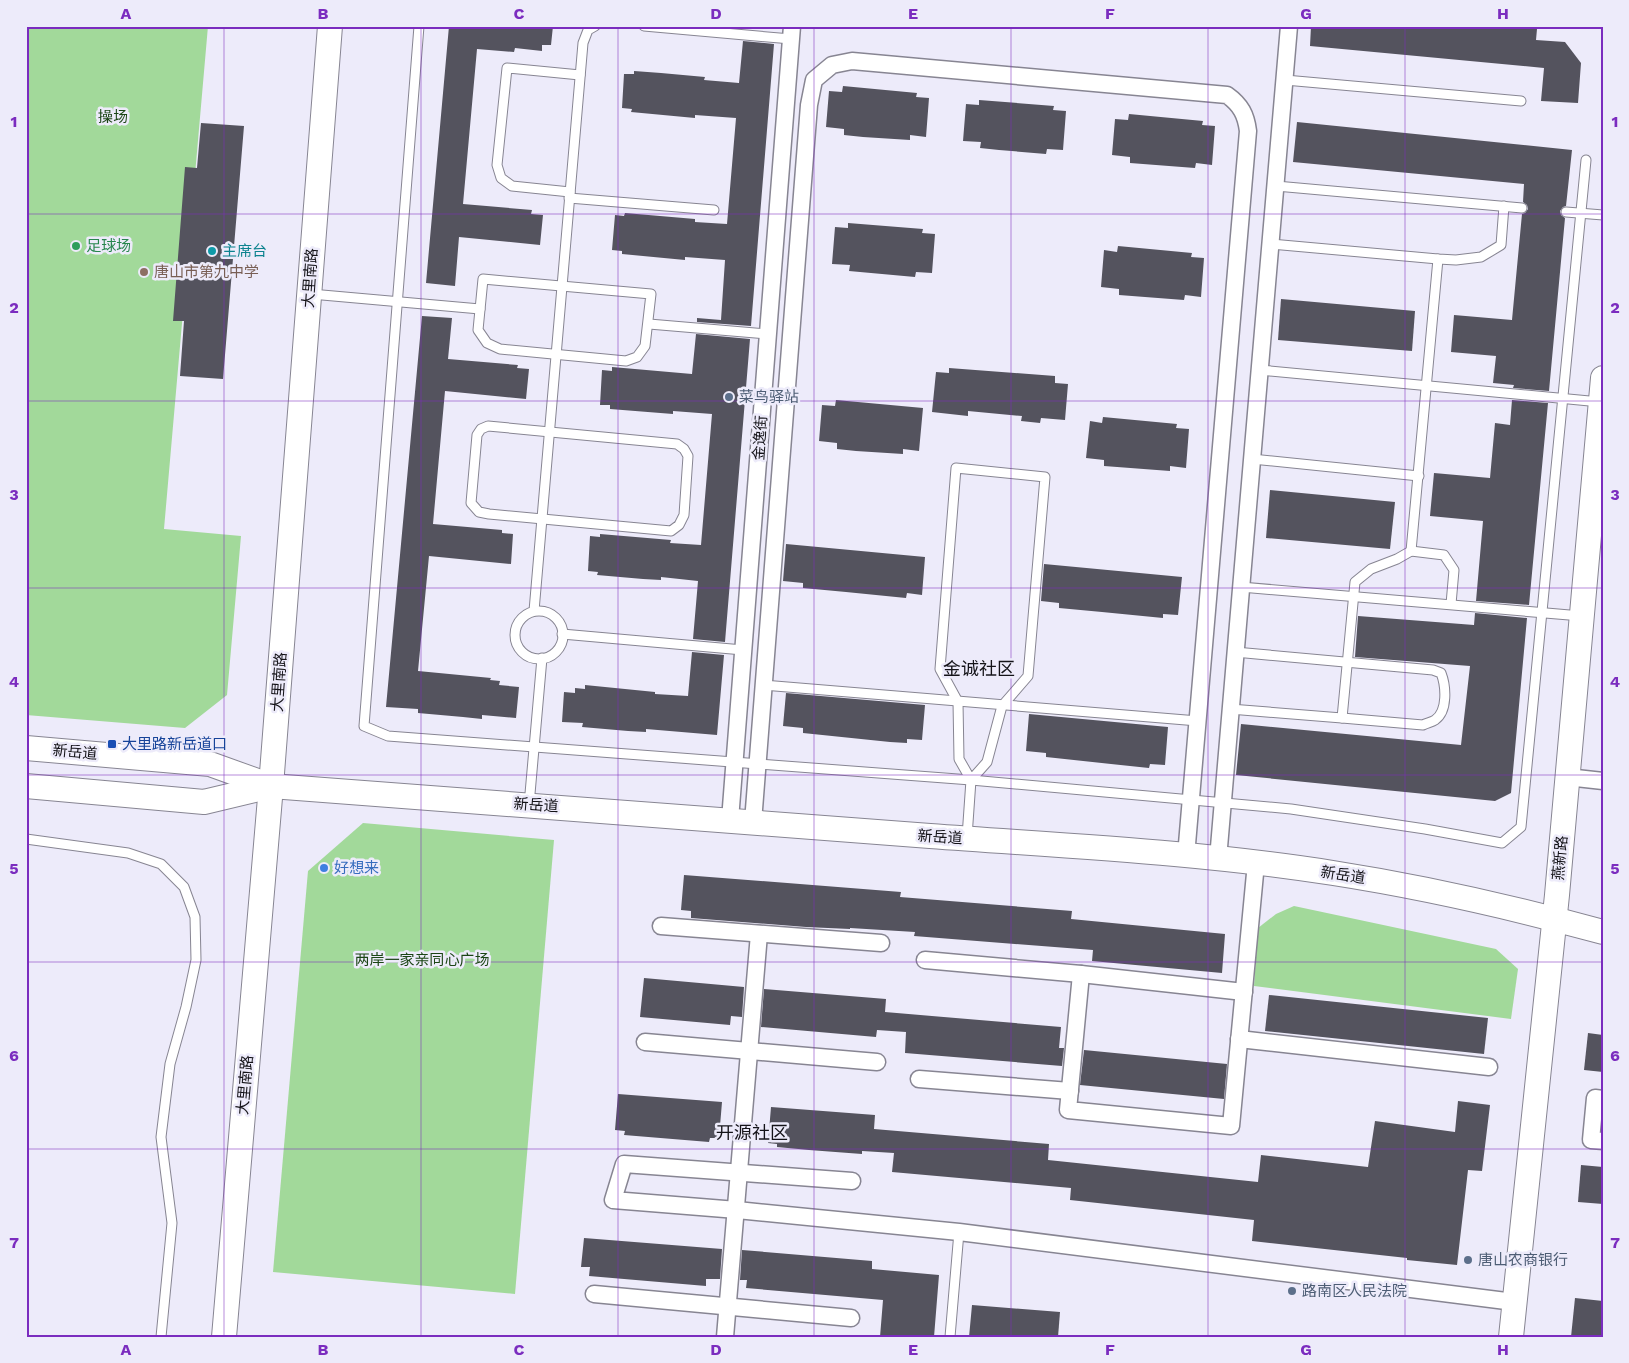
<svg xmlns="http://www.w3.org/2000/svg" width="1629" height="1363" viewBox="0 0 1629 1363" font-family="'Work Sans','Noto Sans SC',sans-serif">
  <style>
    .green { fill: #a2d99a }
    .building { fill: #54535e }
    .lines { fill: none; stroke-linecap: round; stroke-linejoin: round }
    .lane-casing { stroke: #878592; stroke-width: 11 }
    .street-casing { stroke: #878592; stroke-width: 19 }
    .secondary-casing { stroke: #878592; stroke-width: 26 }
    .lane { stroke: #fff; stroke-width: 9 }
    .street { stroke: #fff; stroke-width: 16 }
    .secondary { stroke: #fff; stroke-width: 24 }
    .grid { fill: none; stroke: #7b2cbf; stroke-width: 1; stroke-opacity: 0.55 }
    .leisure-dot { fill: #2e9e5b; stroke: #edebfa; stroke-width: 2 }
    .culture-dot { fill: #0f9aa8; stroke: #edebfa; stroke-width: 2 }
    .education-dot { fill: #8d6e63; stroke: #edebfa; stroke-width: 2 }
    .service-dot { fill: #5c6f8a; stroke: #edebfa; stroke-width: 2 }
    .transit-dot { fill: #1a4fb4; stroke: #edebfa; stroke-width: 2 }
    .shop-dot { fill: #3f7fe0; stroke: #edebfa; stroke-width: 2 }
    .labels { text-anchor: middle; stroke-width: 5; stroke-linejoin: round; paint-order: stroke }
    .park-label { font-size: 15px; fill: #1b4515; stroke: #edebfa }
    .leisure-label { font-size: 15px; fill: #27864d; stroke: #edebfa; text-anchor: start }
    .culture-label { font-size: 15px; fill: #0d838f; stroke: #edebfa; text-anchor: start }
    .education-label { font-size: 15px; fill: #785e54; stroke: #edebfa; text-anchor: start }
    .street-label { font-size: 15px; fill: #141318; stroke: #edebfa }
    .service-label { font-size: 15px; fill: #4e5e75; stroke: #edebfa; text-anchor: start }
    .transit-label { font-size: 15px; fill: #164399; stroke: #edebfa; text-anchor: start }
    .shop-label { font-size: 15px; fill: #366cbe; stroke: #edebfa; text-anchor: start }
    .quarter-label { font-size: 18px; fill: #141318; stroke: #edebfa }
    .neatline { fill: none; stroke: #7b2cbf; stroke-width: 2 }
    .grid-label { font-size: 16px; text-anchor: middle; font-weight: bold; fill: #7b2cbf }
  </style>
  <rect width="100%" height="100%" fill="#edebfa"/>
  <!-- green -->
  <g class="green">
    <polygon points="26,26 208,26 164,529 241,536 227,695 185,728 26,715"/>
    <polygon points="363,823 554,840 515,1294 273,1272 308,871"/>
    <polygon points="1294,906 1496,949 1518,969 1511,1019 1254,986 1258,928 1276,914"/>
  </g>
  <!-- building -->
  <g class="building">
    <polygon points="449,26 553,26 551,45 542,45 542,51 515,48 514,52 477,49 463,204 532,210 531,214 543,215 540,245 459,237 455,286 426,283"/>
    <polygon points="1311,26 1511,26 1537,29 1536,40 1565,42 1581,63 1578,103 1541,101 1544,68 1310,46"/>
    <polygon points="743,41 774,44 751,326 697,322 697,318 721,320 725,260 685,257 685,260 622,254 622,251 612,250 615,215 624,216 625,213 695,219 695,222 727,224 736,118 695,115 695,118 631,112 632,109 622,108 624,74 634,74 634,71 661,73 705,77 704,80 739,83"/>
    <polygon points="843,86 917,93 916,97 929,98 926,137 910,135 910,140 863,137 844,135 844,129 826,127 829,91 842,92"/>
    <polygon points="979,100 1054,106 1053,110 1066,111 1063,150 1047,149 1046,154 999,150 980,148 981,142 963,141 966,104 979,105"/>
    <polygon points="1129,114 1203,121 1202,125 1215,126 1212,165 1196,163 1195,168 1130,163 1130,157 1112,155 1115,119 1128,120"/>
    <polygon points="1297,122 1572,150 1566,206 1563,207 1560,211 1561,215 1565,218 1549,391 1513,388 1514,385 1493,383 1496,356 1451,352 1454,315 1512,320 1522,214 1525,213 1528,209 1527,205 1523,202 1524,184 1293,162"/>
    <polygon points="201,123 244,126 223,379 180,376 184,321 173,321 185,167 197,168"/>
    <polygon points="848,223 923,229 922,233 935,234 932,273 916,272 915,277 849,271 850,265 832,264 835,227 848,228"/>
    <polygon points="1118,246 1192,253 1191,257 1204,258 1201,297 1185,295 1184,300 1119,295 1119,289 1101,287 1104,250 1117,252"/>
    <polygon points="1281,299 1415,311 1412,351 1278,340"/>
    <polygon points="422,316 452,318 448,359 518,365 517,368 529,369 526,399 445,391 433,524 502,530 502,533 513,534 511,564 429,556 418,671 491,678 490,680 500,681 499,685 519,687 516,718 482,715 482,719 463,717 418,713 418,709 386,707"/>
    <polygon points="696,334 750,339 725,642 693,639 698,581 661,577 661,580 643,579 597,575 598,572 588,571 590,536 600,537 600,534 671,540 670,543 701,545 712,414 673,411 673,414 610,409 610,405 600,405 602,370 612,371 612,367 692,374"/>
    <polygon points="949,368 1055,376 1055,383 1068,384 1065,420 1041,418 1040,423 1021,421 1022,416 968,411 968,416 932,412 936,372 949,373"/>
    <polygon points="836,400 923,408 919,451 903,449 903,454 856,451 837,449 837,443 819,441 822,405 835,406"/>
    <polygon points="1512,400 1548,403 1529,605 1476,601 1483,521 1430,516 1434,473 1490,478 1495,423 1510,425"/>
    <polygon points="1103,417 1177,424 1176,428 1189,429 1186,468 1170,466 1170,471 1104,466 1104,460 1086,458 1090,421 1102,423"/>
    <polygon points="1270,490 1395,502 1390,549 1266,538"/>
    <polygon points="786,544 925,557 922,595 907,593 906,598 846,592 803,588 803,583 783,581"/>
    <polygon points="1044,564 1182,577 1178,615 1163,614 1163,618 1102,612 1059,608 1059,603 1041,601"/>
    <polygon points="1475,613 1527,618 1511,793 1495,801 1236,775 1241,724 1461,745 1470,666 1355,657 1358,616 1474,625"/>
    <polygon points="692,652 724,655 717,735 646,729 646,732 628,731 582,727 583,723 562,722 564,692 575,693 575,688 585,689 585,685 655,692 655,694 688,696"/>
    <polygon points="786,693 925,705 922,740 907,739 907,743 890,742 803,733 803,728 783,726"/>
    <polygon points="1029,714 1168,727 1165,765 1150,764 1149,768 1111,764 1046,757 1046,753 1026,751"/>
    <polygon points="684,875 901,892 900,897 1072,911 1071,919 1225,934 1222,973 1092,961 1093,950 914,936 915,932 850,928 850,929 806,927 691,918 691,911 681,910"/>
    <polygon points="644,978 744,987 742,1017 731,1016 730,1025 640,1017"/>
    <polygon points="764,989 886,999 885,1012 1061,1027 1059,1048 1064,1048 1062,1066 905,1053 906,1032 877,1030 876,1037 761,1027"/>
    <polygon points="1269,995 1488,1018 1484,1054 1265,1031"/>
    <polygon points="1588,1033 1603,1035 1603,1072 1584,1070"/>
    <polygon points="1084,1050 1227,1064 1224,1099 1080,1085"/>
    <polygon points="618,1094 722,1102 719,1138 710,1138 709,1142 624,1135 625,1131 615,1130"/>
    <polygon points="1458,1101 1490,1105 1482,1171 1468,1170 1457,1265 1407,1260 1407,1258 1252,1241 1254,1220 1070,1200 1071,1188 892,1172 894,1153 862,1151 862,1154 809,1150 777,1147 777,1144 768,1143 771,1107 875,1115 874,1129 1049,1144 1048,1160 1258,1182 1261,1155 1368,1167 1375,1121 1455,1132"/>
    <polygon points="1581,1165 1603,1167 1603,1204 1578,1202"/>
    <polygon points="584,1238 722,1249 720,1279 706,1279 706,1286 589,1276 590,1267 581,1267"/>
    <polygon points="742,1250 872,1261 872,1269 939,1275 934,1337 880,1337 883,1300 746,1288 747,1280 740,1280"/>
    <polygon points="1575,1298 1603,1301 1603,1337 1571,1337"/>
    <polygon points="972,1305 1060,1312 1058,1337 969,1337"/>
  </g>
  <g class="lines">
    <!-- lane casing -->
    <g class="lane-casing">
      <g id="lane">
        <polyline points="419,26 364,726 388,736 971,780 1291,809 1425,829 1502,843 1521,827 1586,160"/>
        <polyline points="644,26 791,39"/>
        <polyline points="1285,80 1521,101"/>
        <polyline points="1276,186 1522,208"/>
        <polyline points="570,192 512,186 501,178 497,165 507,68 580,75"/>
        <polyline points="569,198 714,210"/>
        <polyline points="1566,212 1603,215"/>
        <polyline points="1271,244 1438,259 1456,260 1481,257 1501,245 1504,206"/>
        <polygon points="483,279 651,294 645,346 637,357 626,361 500,349 487,343 478,330"/>
        <polyline points="311,294 480,309"/>
        <polyline points="649,324 768,334"/>
        <polyline points="1260,370 1600,402"/>
        <polygon points="488,426 677,444 684,449 688,456 684,515 679,525 671,531 489,514 479,512 471,503 477,435 481,429"/>
        <polyline points="1252,459 1419,476"/>
        <polygon points="956,468 1045,477 1028,676 1002,706 987,762 971,780 959,759 958,702 940,669"/>
        <polyline points="1411,551 1444,555 1454,570 1451,604"/>
        <polyline points="1241,587 1581,616"/>
        <polyline points="534,611 583,43 588,30 595,26"/>
        <circle cx="539" cy="635" r="24"/>
        <polyline points="562,634 743,650"/>
        <path d="M1235,652L1433,670L1441,673C1446,686 1448,711 1435,720C1432,722 1427,723 1423,725L1342,718"/>
        <polyline points="763,685 1198,721"/>
        <polyline points="1230,709 1342,718 1355,582 1371,569 1397,559 1411,551 1438,259"/>
        <polyline points="529,805 542,658"/>
        <polyline points="967,837 971,780"/>
        <polyline points="26,839 128,853 161,864 184,887 195,917 196,960 186,1007 170,1064 161,1137 172,1223 161,1337"/>
        <polyline points="950,1337 959,1232"/>
      </g>
    </g>
    <!-- street casing -->
    <g class="street-casing">
      <g id="street">
        <polyline points="1567,777 1603,781"/>
        <polyline points="730,820 792,26"/>
        <path d="M753,822L809,105L814,80L832,65L852,61L1227,95C1241,105 1246,115 1248,131L1186,856"/>
        <polyline points="1218,859 1289,26"/>
        <polyline points="661,926 881,943"/>
        <polyline points="925,960 1081,974 1244,992"/>
        <polyline points="1081,974 1068,1110 1231,1126 1256,863"/>
        <polyline points="1239,1039 1489,1067"/>
        <polyline points="645,1042 877,1062"/>
        <polyline points="919,1079 1070,1091"/>
        <polyline points="1603,1099 1595,1098 1591,1140 1603,1141"/>
        <polyline points="852,1181 624,1164 613,1200 737,1210 959,1232 1514,1302"/>
        <polyline points="594,1294 851,1318"/>
        <polyline points="725,1337 759,934"/>
      </g>
    </g>
    <!-- secondary casing -->
    <g class="secondary-casing">
      <g id="secondary">
        <path d="M26,748L210,764L271,786C490,802 710,819 930,836C1064,846 1200,852 1333,873C1423,887 1515,908 1603,932"/>
        <polyline points="26,786 204,802 271,786"/>
        <polyline points="224,1337 271,786 330,26"/>
        <polyline points="1511,1337 1557,895 1603,378"/>
      </g>
    </g>
    <!-- lane -->
    <use href="#lane" class="lane"/>
    <!-- street -->
    <use href="#street" class="street"/>
    <!-- secondary -->
    <use href="#secondary" class="secondary"/>
  </g>
  <!-- grid -->
  <path class="grid" d="M224,26V1337M421,26V1337M618,26V1337M814,26V1337M1011,26V1337M1208,26V1337M1405,26V1337M26,214H1603M26,401H1603M26,588H1603M26,775H1603M26,962H1603M26,1149H1603"/>
  <!-- markers -->
  <circle class="leisure-dot" cx="76" cy="246" r="5"/>
  <circle class="culture-dot" cx="212" cy="251" r="5"/>
  <circle class="education-dot" cx="144" cy="272" r="5"/>
  <g class="service-dot">
    <circle cx="729" cy="397" r="5"/>
    <circle cx="1468" cy="1260" r="5"/>
    <circle cx="1292" cy="1291" r="5"/>
  </g>
  <rect class="transit-dot" x="107" y="739" width="10" height="10" rx="2.5"/>
  <circle class="shop-dot" cx="324" cy="868" r="5"/>
  <g class="labels">
    <!-- park labels -->
    <g class="park-label">
      <text x="113" y="122">操场</text>
      <text x="422" y="965">两岸一家亲同心广场</text>
    </g>
    <!-- leisure labels -->
    <g class="leisure-label">
      <text x="86" y="251">足球场</text>
    </g>
    <!-- culture labels -->
    <g class="culture-label">
      <text x="222" y="256">主席台</text>
    </g>
    <!-- education labels -->
    <g class="education-label">
      <text x="154" y="277">唐山市第九中学</text>
    </g>
    <!-- street labels -->
    <g class="street-label">
      <text transform="translate(310 278) rotate(-86)" y="5">大里南路</text>
      <text transform="translate(760 438) rotate(-86)" y="5">金逸街</text>
      <text transform="translate(279 682) rotate(-86)" y="5">大里南路</text>
      <text transform="translate(75 752) rotate(5)" y="5">新岳道</text>
      <text transform="translate(536 805) rotate(4)" y="5">新岳道</text>
      <text transform="translate(940 837) rotate(4)" y="5">新岳道</text>
      <text transform="translate(1560 858) rotate(-85)" y="5">燕新路</text>
      <text transform="translate(1343 875) rotate(9)" y="5">新岳道</text>
      <text transform="translate(245 1085) rotate(-85)" y="5">大里南路</text>
    </g>
    <!-- service labels -->
    <g class="service-label">
      <text x="739" y="402">菜鸟驿站</text>
      <text x="1478" y="1265">唐山农商银行</text>
      <text x="1302" y="1296">路南区人民法院</text>
    </g>
    <!-- transit labels -->
    <g class="transit-label">
      <text x="122" y="749">大里路新岳道口</text>
    </g>
    <!-- shop labels -->
    <g class="shop-label">
      <text x="334" y="873">好想来</text>
    </g>
    <!-- quarter labels -->
    <g class="quarter-label">
      <text x="979" y="675">金诚社区</text>
      <text x="752" y="1139">开源社区</text>
    </g>
  </g>
  <!-- border -->
  <rect width="1629" height="1363" fill="none" stroke="#edebfa" stroke-width="55"/>
  <rect x="28" y="28" width="1574" height="1308" class="neatline"/>
  <g class="grid-label">
    <text x="126" y="19">A</text>
    <text x="323" y="19">B</text>
    <text x="519" y="19">C</text>
    <text x="716" y="19">D</text>
    <text x="913" y="19">E</text>
    <text x="1110" y="19">F</text>
    <text x="1306" y="19">G</text>
    <text x="1503" y="19">H</text>
    <text x="14" y="127">1</text>
    <text x="1615" y="127">1</text>
    <text x="14" y="313">2</text>
    <text x="1615" y="313">2</text>
    <text x="14" y="500">3</text>
    <text x="1615" y="500">3</text>
    <text x="14" y="687">4</text>
    <text x="1615" y="687">4</text>
    <text x="14" y="874">5</text>
    <text x="1615" y="874">5</text>
    <text x="14" y="1061">6</text>
    <text x="1615" y="1061">6</text>
    <text x="14" y="1248">7</text>
    <text x="1615" y="1248">7</text>
    <text x="126" y="1355">A</text>
    <text x="323" y="1355">B</text>
    <text x="519" y="1355">C</text>
    <text x="716" y="1355">D</text>
    <text x="913" y="1355">E</text>
    <text x="1110" y="1355">F</text>
    <text x="1306" y="1355">G</text>
    <text x="1503" y="1355">H</text>
  </g>
</svg>
